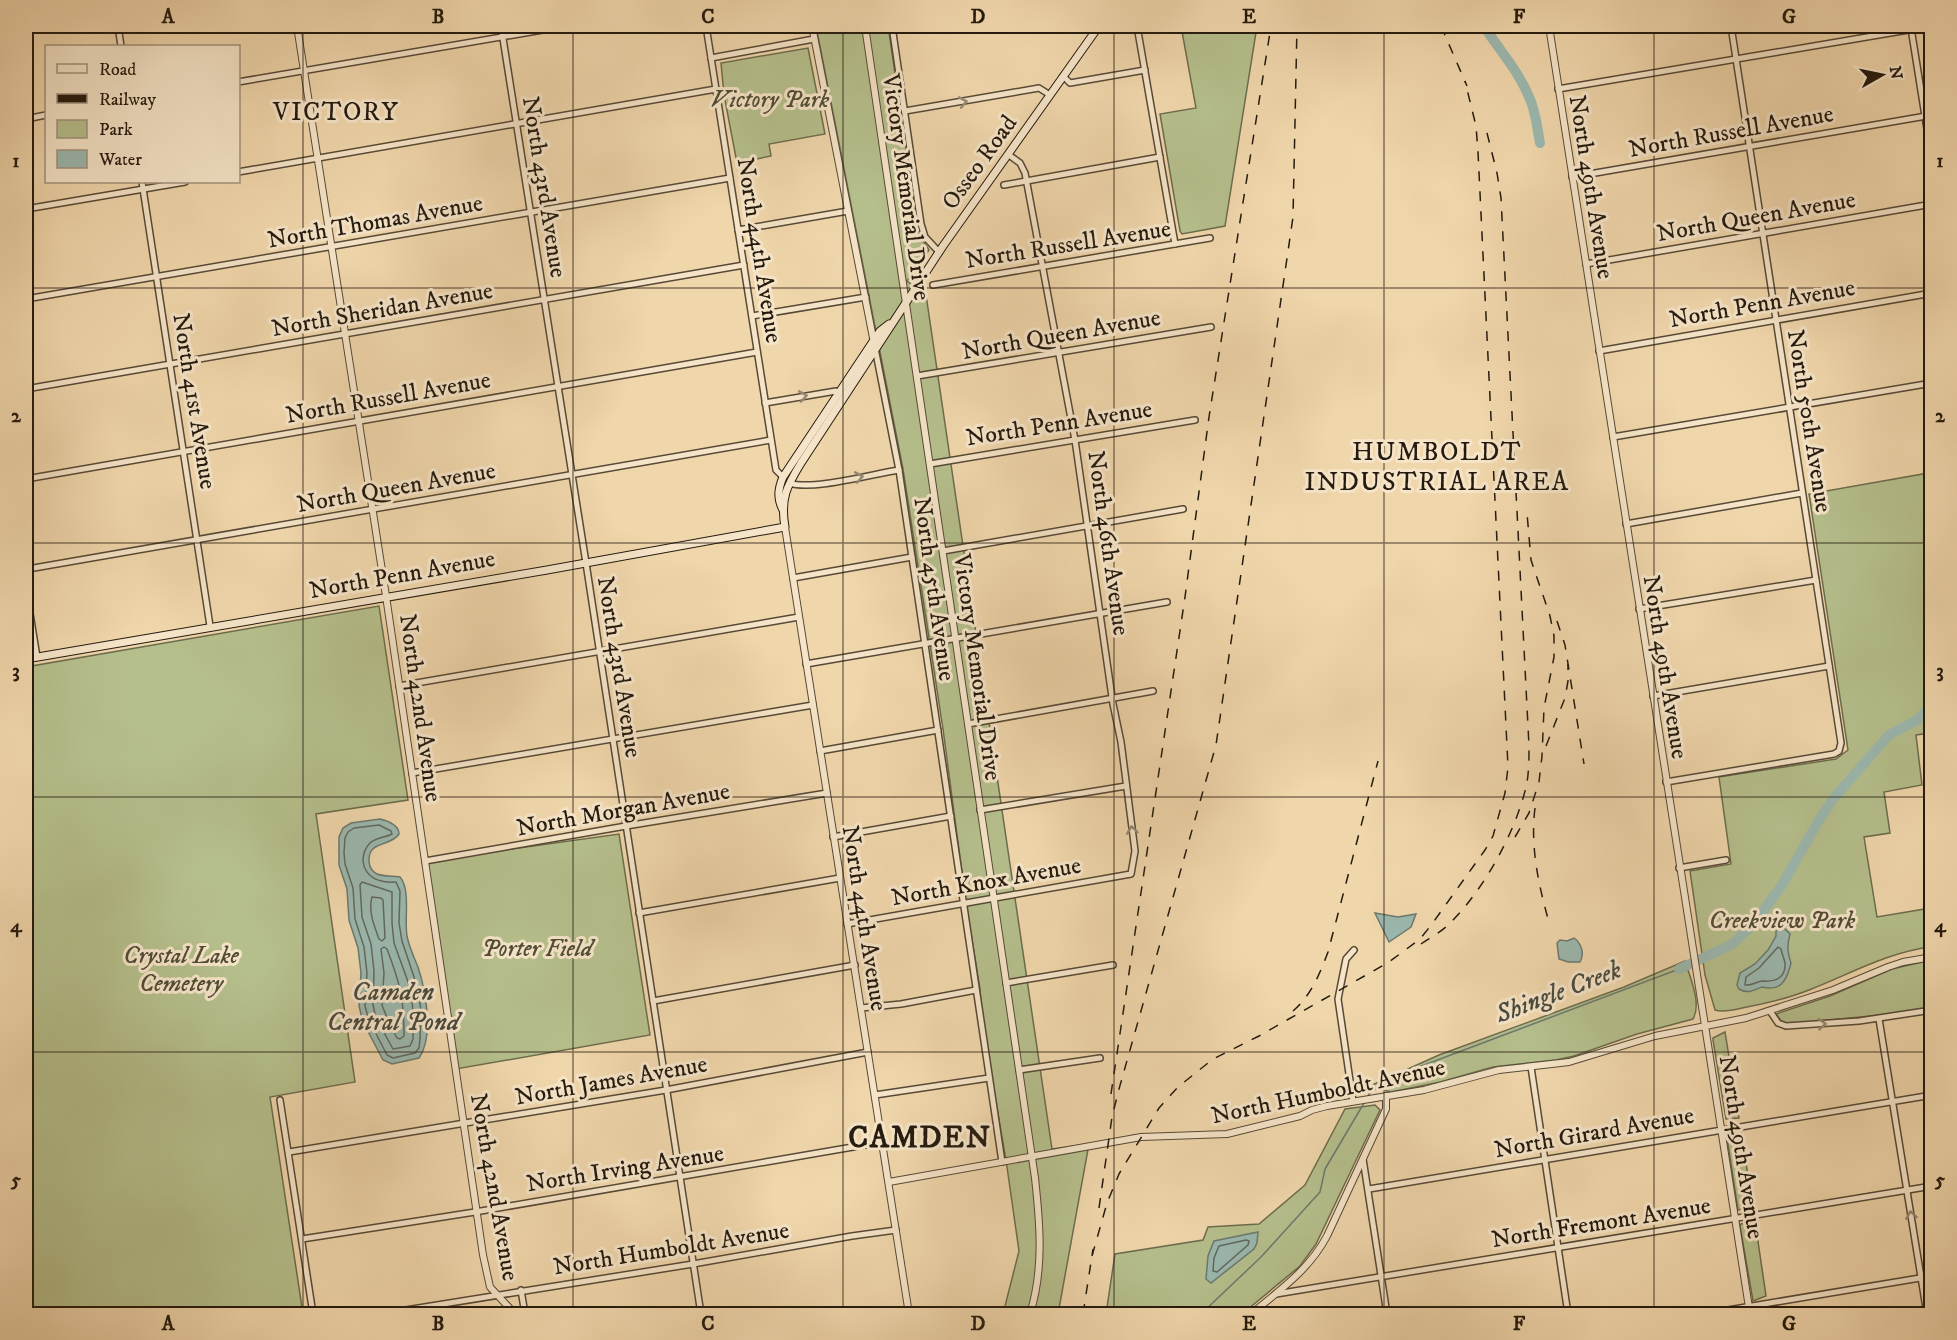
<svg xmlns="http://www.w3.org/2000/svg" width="1957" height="1340" viewBox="0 0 1957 1340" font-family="'IM FELL DW Pica',serif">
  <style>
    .green { fill: #b5bf8c; stroke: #6c6c4d; stroke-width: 1.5 }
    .water { fill: #9bb8af; stroke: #6b796f; stroke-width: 1.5 }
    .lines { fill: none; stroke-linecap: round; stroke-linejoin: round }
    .shore { stroke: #60695e; stroke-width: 1.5 }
    .stream { stroke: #6b796f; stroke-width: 1.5 }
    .river { stroke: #9bb8af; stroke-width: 10 }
    .minor-casing { stroke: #574935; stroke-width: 8 }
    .tertiary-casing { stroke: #574935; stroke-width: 8 }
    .secondary-casing { stroke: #241a0e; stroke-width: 9 }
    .minor { stroke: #f5e4c8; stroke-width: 5 }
    .tertiary { stroke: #f5e4c8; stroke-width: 6 }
    .secondary { stroke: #f5e4c8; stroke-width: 7 }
    .rail { stroke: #241a0e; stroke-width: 1.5; stroke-dasharray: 10 10; stroke-linecap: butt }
    .oneway { stroke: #978974 }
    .grid { fill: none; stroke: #241a0e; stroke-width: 1.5; stroke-opacity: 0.55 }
    .labels { text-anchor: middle; stroke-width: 6; stroke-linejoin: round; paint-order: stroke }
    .park-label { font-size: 24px; font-style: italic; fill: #504c34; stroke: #f5e4c8 }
    .street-label { font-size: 24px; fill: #241a0e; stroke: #f5e4c8 }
    .neighbourhood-label { font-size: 26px; letter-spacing: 1.5px; fill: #241a0e; stroke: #f5e4c8 }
    .water-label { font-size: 26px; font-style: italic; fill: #48493e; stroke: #f5e4c8 }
    .district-label { font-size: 30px; font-weight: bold; letter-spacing: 1.5px; fill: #241a0e; stroke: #f5e4c8 }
    .neatline { fill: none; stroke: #241a0e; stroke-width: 2 }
    .grid-label { font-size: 20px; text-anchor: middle; font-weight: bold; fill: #241a0e }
  </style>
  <rect width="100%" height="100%" fill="#f0d6ab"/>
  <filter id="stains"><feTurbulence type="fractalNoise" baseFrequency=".00333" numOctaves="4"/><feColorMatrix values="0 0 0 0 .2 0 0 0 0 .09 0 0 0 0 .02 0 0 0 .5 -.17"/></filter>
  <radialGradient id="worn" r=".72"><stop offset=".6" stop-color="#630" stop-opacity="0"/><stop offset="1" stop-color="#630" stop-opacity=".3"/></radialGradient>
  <!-- green -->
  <g class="green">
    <polygon points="816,26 888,26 919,235 929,250 907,281 926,295 1052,1149 1089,1144 1058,1314 1003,1314 1019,1251 1006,1160 982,1022 980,989 966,903 943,729 903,469"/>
    <polygon points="1181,26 1257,26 1225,226 1182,234 1180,231 1160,114 1196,108"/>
    <polygon points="808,48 825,134 769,144 771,156 737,163 724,95 721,63"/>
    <path d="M1931,463V733L1916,735L1922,785L1884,792L1890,833L1864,837L1877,917L1931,908V947C1888,952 1850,974 1809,990C1789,998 1768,1003 1747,1007C1737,1009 1725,1013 1715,1010L1705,975L1690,871L1731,864L1719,777L1836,759L1848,750L1809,494L1928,473V465Z"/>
    <polygon points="379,606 408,800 316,814 355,1082 270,1097 303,1314 26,1314 26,667"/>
    <polygon points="619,834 650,1035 456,1069 425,861"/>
    <polygon points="1931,960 1931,1007 1902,1013 1788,1024 1782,1022 1776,1014 1830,996 1892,969"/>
    <path d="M1685,961C1690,978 1702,1003 1693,1019L1637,1034L1574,1056L1556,1060L1493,1067L1440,1082L1391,1092L1379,1089L1359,1091L1439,1055L1624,987Z"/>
    <polygon points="1725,1032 1739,1118 1726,1119 1713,1040 1713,1038"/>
    <polygon points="1375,1105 1380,1110 1316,1244 1300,1266 1242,1314 1106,1314 1115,1254 1203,1240 1208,1227 1259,1224 1305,1185 1345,1109"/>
    <polygon points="1741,1132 1753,1206 1738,1210 1727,1138 1728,1135"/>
    <polygon points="1755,1221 1766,1296 1753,1301 1740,1226 1741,1224"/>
  </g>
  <!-- water -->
  <g class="water">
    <path d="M380,819C388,821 399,825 399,834C391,847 368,840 369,861C370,879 388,875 400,877C411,890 404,919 407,936C409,947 414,957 418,967C426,991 434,1037 419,1058L392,1064L383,1060L363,1022L359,1006L361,973L358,948L349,920L347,889L339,865V837L343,828L351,823Z"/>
    <polygon points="1375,913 1398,917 1416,914 1411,927 1389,942"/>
    <path d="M1779,928L1785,929L1790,934C1787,945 1787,952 1791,963C1787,980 1781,992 1762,987C1753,991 1747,994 1739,989L1737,985L1740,973L1755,964L1768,950L1776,936V931Z"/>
    <path d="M1574,938C1581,943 1585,953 1580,962H1568L1559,959L1557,943L1560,940L1567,941Z"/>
    <polygon points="1258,1232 1257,1243 1254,1249 1211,1283 1206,1279 1208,1256 1214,1241"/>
  </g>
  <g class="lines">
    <!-- shore -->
    <g class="shore">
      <path d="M379,825L391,831L392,834C385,838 376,837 370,843C365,848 363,855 363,861C365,879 381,883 396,882L400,891L399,923L402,941L418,989L421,1011L420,1039L419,1048L415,1053L393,1058L387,1055L369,1020L365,1006L367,973L364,947L355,919L353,888L345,864L344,853L345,838L348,832L354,828Z"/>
      <polygon points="362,882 392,892 392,923 394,943 411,990 413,1012 413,1039 410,1046 393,1049 376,1018 373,1005 374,971 371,944 362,917 360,885"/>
      <path d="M372,897L381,898L383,900L385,938L382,941L379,939C374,925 368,911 372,897Z"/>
      <path d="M384,947L387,949C400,983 404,999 404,1036L400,1039L397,1038L389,1023L382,1005L384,973L381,949Z"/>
      <path d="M1778,947L1781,949C1782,954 1784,958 1785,963C1786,978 1775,982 1763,981C1757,981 1752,986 1745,985L1746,977L1759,968Z"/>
      <polygon points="1246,1240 1249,1241 1248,1245 1217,1272 1213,1271 1214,1258 1219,1246"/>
    </g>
    <!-- stream -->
    <g class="stream">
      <polyline points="1368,1096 1371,1091 1395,1076 1679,969"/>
      <polyline points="1201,1314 1261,1257 1320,1192 1325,1169 1364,1103"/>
    </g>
    <!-- river -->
    <g class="river">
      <path d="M1484,26C1499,50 1518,70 1529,97C1536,111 1537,128 1540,143"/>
      <polyline points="1679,969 1731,945 1753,925 1782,885 1819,820 1833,799 1889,735 1917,720 1932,705"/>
    </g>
    <!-- minor casing -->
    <g class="minor-casing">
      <g id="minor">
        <polyline points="118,26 121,46"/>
        <polyline points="501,26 586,563 701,1314"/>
        <polyline points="706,26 776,470 783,477"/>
        <polyline points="892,26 921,224 925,237 939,252"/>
        <polyline points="1137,26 1175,244"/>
        <polyline points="26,28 42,26"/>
        <polyline points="1911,28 1932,160"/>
        <polyline points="711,58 814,39"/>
        <polyline points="1063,76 1070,83 1145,70"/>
        <polyline points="238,82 566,26"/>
        <polyline points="1558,89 1932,26"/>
        <polyline points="905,111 1039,88 1050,95"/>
        <polyline points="26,119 46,115"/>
        <polyline points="238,172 716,89"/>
        <polyline points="1572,177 1932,115"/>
        <polyline points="142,182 210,626"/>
        <polyline points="1004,185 1160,157"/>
        <polyline points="26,209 185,182"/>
        <polyline points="738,230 848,211"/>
        <polyline points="1586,264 1932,204"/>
        <polyline points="933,285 1210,238"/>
        <polyline points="26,299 730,178"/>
        <polyline points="752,316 866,297"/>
        <polyline points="875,348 899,470 1002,1162"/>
        <polyline points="1599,351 1932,293"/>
        <polyline points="917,376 1211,327"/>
        <polyline points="26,389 744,265"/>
        <polyline points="765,403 836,391 839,393"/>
        <polyline points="1613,437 1932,383"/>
        <polyline points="930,464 1195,420"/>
        <polyline points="26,479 757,352"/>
        <path d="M789,483C813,491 872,474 899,470"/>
        <polyline points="1626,524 1802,493"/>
        <polyline points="943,551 1183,509"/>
        <polyline points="28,569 771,440"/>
        <polyline points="793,578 912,557"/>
        <polyline points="26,589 37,657"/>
        <polyline points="1639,609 1816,580"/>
        <polyline points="806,664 1167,602"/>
        <polyline points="399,686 799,617"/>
        <polyline points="1653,696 1829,666"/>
        <polyline points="968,724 1153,691"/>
        <polyline points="820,751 938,730"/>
        <polyline points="412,773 813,705"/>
        <polyline points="1666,782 1834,754 1839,751 1841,743 1731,26"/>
        <polyline points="980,810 1126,786"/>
        <polyline points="833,837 951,816"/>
        <polyline points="425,861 626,826 827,793"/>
        <polyline points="1679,868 1726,860"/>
        <polyline points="639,913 840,878"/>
        <polyline points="847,924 1131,874 1135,851 1121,742 1113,704 1075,440 1025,173 1020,163 1009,155"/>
        <polyline points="1006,983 1113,965"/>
        <polyline points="653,1001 855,965"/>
        <polyline points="861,1008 901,1004 976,990"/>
        <polyline points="1770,1011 1778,1023 1786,1026 1859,1021 1932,1010"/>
        <polyline points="1879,1019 1927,1314"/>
        <polyline points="1531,1067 1568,1314"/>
        <polyline points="1019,1070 1100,1058"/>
        <polyline points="875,1095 989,1078"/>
        <polyline points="280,1100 313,1314"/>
        <polyline points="1353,1101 1338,999 1346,959 1354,950"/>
        <polyline points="289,1152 666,1090 868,1052"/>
        <polyline points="1363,1159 1387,1314"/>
        <polyline points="1369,1189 1932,1095"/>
        <polyline points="302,1239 475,1212 882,1142"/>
        <polyline points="521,1290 525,1314"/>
        <polyline points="1276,1294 1932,1186"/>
        <polyline points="381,1314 693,1264 852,1236 896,1230"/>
        <polyline points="1704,1314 1932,1276"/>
      </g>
    </g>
    <!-- tertiary casing -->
    <g class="tertiary-casing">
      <g id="tertiary">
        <polyline points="297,26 386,596 483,1255 490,1287 515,1314"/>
        <polyline points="812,26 874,343"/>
        <path d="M865,26L1035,1178C1040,1224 1044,1269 1030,1314"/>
        <polyline points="1549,26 1750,1314"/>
        <polyline points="785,527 909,1314"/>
        <polyline points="889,1182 1141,1137 1227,1134 1300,1116 1312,1110 1327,1106 1424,1090 1499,1070 1569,1062 1655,1036 1746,1018 1833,990 1888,967 1903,962 1932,957"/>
        <path d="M1251,1314C1280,1290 1309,1270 1327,1236L1386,1109V1096"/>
      </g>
    </g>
    <!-- secondary casing -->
    <g class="secondary-casing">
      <g id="secondary">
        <path d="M783,510C777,498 778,489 783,477L880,331L889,324"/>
        <path d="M26,659L547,570L785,527C780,498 787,486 801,463L943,246L1099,26"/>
      </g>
    </g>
    <!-- minor -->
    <use href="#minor" class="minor"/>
    <!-- tertiary -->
    <use href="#tertiary" class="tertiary"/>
    <!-- secondary -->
    <use href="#secondary" class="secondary"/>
    <!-- rail -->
    <g class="rail">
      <polyline points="1441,26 1467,86"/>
      <polyline points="1557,621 1565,645 1584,764"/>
      <polyline points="1546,746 1565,698 1568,681 1568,664"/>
      <path d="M1535,808C1530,848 1539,887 1550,926"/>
      <polyline points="1515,837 1529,813 1539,782 1542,756 1544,708 1554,657 1554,636 1550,616 1531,560 1527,513"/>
      <path d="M1421,944C1430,938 1439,933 1447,926C1482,893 1515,834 1526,787C1529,774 1529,760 1529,746L1501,198L1497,173L1486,129"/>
      <path d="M1293,1011C1311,996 1320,973 1328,952L1378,761"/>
      <polyline points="1111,1094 1185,597 1209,417 1271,26"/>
      <polyline points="1099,1208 1112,1117 1119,1089 1216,745 1293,217 1297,26"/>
      <polyline points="1092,1256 1107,1203 1119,1174 1159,1108 1178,1087 1213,1059 1259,1036 1389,962 1420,939 1432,924 1485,850 1493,836 1505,793 1508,767 1478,152 1476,126 1465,81"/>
      <polyline points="1083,1314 1093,1249"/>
    </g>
  </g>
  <!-- one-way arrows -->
  <defs><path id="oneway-chevron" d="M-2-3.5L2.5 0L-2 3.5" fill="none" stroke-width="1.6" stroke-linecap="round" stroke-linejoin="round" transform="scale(1.5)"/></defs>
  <g class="oneway">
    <use href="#oneway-chevron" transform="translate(963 102) rotate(-10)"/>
    <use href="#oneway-chevron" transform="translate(803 396) rotate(-10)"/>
    <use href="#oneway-chevron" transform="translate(859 477) rotate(-10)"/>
    <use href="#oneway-chevron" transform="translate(1132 830) rotate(-98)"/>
    <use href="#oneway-chevron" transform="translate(1822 1024) rotate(-4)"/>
    <use href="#oneway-chevron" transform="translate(1911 1215) rotate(-99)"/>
  </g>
  <!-- grid -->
  <path class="grid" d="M303,26V1314M573,26V1314M843,26V1314M1114,26V1314M1384,26V1314M1654,26V1314M26,288H1932M26,543H1932M26,797H1932M26,1052H1932"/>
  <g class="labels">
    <!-- park labels -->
    <g class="park-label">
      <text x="770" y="107">Victory Park</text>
      <text x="1782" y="928">Creekview Park</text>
      <text x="537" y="956">Porter Field</text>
      <text x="181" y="963">Crystal Lake<tspan x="181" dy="28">Cemetery</tspan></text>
    </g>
    <!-- street labels -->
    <g class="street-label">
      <text transform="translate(1731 131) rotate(-10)" y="8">North Russell Avenue</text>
      <text transform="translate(979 162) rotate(-54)" y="8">Osseo Road</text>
      <text transform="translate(545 187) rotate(81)" y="8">North 43rd Avenue</text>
      <text transform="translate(907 187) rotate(82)" y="8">Victory Memorial Drive</text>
      <text transform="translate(1592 187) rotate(81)" y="8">North 49th Avenue</text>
      <text transform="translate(1756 216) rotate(-10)" y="8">North Queen Avenue</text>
      <text transform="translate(375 221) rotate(-10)" y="8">North Thomas Avenue</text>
      <text transform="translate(1068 244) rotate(-9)" y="8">North Russell Avenue</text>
      <text transform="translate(760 250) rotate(81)" y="8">North 44th Avenue</text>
      <text transform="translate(1762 303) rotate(-10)" y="8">North Penn Avenue</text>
      <text transform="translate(382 309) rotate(-10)" y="8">North Sheridan Avenue</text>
      <text transform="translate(1061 334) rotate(-10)" y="8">North Queen Avenue</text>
      <text transform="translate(388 397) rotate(-10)" y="8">North Russell Avenue</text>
      <text transform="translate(195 401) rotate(81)" y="8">North 41st Avenue</text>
      <text transform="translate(1810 421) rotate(81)" y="8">North 50th Avenue</text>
      <text transform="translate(1059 423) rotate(-9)" y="8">North Penn Avenue</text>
      <text transform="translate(396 487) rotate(-10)" y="8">North Queen Avenue</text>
      <text transform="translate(1109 543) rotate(82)" y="8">North 46th Avenue</text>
      <text transform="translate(402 574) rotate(-10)" y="8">North Penn Avenue</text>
      <text transform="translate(935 589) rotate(82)" y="8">North 45th Avenue</text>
      <text transform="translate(620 667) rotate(81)" y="8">North 43rd Avenue</text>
      <text transform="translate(978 667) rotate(82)" y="8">Victory Memorial Drive</text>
      <text transform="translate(1666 667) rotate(81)" y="8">North 49th Avenue</text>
      <text transform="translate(421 708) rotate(82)" y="8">North 42nd Avenue</text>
      <text transform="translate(623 809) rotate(-10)" y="8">North Morgan Avenue</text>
      <text transform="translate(986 881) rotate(-10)" y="8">North Knox Avenue</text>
      <text transform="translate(865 918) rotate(81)" y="8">North 44th Avenue</text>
      <text transform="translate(611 1080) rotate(-10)" y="8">North James Avenue</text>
      <text transform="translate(1328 1091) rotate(-12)" y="8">North Humboldt Avenue</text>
      <text transform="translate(1594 1132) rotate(-10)" y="8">North Girard Avenue</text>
      <text transform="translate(1742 1147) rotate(81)" y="8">North 49th Avenue</text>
      <text transform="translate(625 1168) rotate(-9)" y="8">North Irving Avenue</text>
      <text transform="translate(495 1187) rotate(80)" y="8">North 42nd Avenue</text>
      <text transform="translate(1601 1222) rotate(-9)" y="8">North Fremont Avenue</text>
      <text transform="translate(671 1248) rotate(-9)" y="8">North Humboldt Avenue</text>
    </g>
    <!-- neighbourhood labels -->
    <g class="neighbourhood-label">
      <text x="336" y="120">VICTORY</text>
      <text x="1437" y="460">HUMBOLDT<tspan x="1437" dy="30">INDUSTRIAL AREA</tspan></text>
    </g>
    <!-- water labels -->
    <g class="water-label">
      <text x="393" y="1000">Camden<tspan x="393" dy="30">Central Pond</tspan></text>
      <text transform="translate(1558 991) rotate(-21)" y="9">Shingle Creek</text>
    </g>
    <!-- district labels -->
    <g class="district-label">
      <text x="920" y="1147">CAMDEN</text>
    </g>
  </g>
  <!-- margin -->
  <rect width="1957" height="1340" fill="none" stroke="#f0d6ab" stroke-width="66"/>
  <!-- legend -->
  <rect x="45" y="45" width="195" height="138" fill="#f5e4c8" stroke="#a1937e" stroke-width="1.5"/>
  <rect x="57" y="64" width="30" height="9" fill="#f5e4c8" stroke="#a1937e" stroke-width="1.5"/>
  <text x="99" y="75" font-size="18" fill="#241a0e">Road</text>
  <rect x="57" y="94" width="30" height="9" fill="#241a0e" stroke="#a1937e" stroke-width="1.5"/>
  <text x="99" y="105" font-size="18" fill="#241a0e">Railway</text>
  <rect x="57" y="120" width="30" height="18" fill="#b5bf8c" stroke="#a1937e" stroke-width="1.5"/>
  <text x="99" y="135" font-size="18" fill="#241a0e">Park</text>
  <rect x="57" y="150" width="30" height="18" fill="#9bb8af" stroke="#a1937e" stroke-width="1.5"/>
  <text x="99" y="165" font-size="18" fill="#241a0e">Water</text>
  <!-- north arrow -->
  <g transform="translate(1882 75) rotate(81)" stroke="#f5e4c8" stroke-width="4.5" paint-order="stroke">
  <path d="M0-4.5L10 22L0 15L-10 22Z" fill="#241a0e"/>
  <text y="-9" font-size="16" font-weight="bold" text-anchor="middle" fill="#241a0e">N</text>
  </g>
  <rect x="33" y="33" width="1891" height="1274" class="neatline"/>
  <g class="grid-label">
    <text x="168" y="23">A</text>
    <text x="438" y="23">B</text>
    <text x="708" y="23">C</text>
    <text x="978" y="23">D</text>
    <text x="1249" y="23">E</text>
    <text x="1519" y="23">F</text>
    <text x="1789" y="23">G</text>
    <text x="16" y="167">1</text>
    <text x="1940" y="167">1</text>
    <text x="16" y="422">2</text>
    <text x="1940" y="422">2</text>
    <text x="16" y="677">3</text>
    <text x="1940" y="677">3</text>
    <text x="16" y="932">4</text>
    <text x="1940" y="932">4</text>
    <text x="16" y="1186">5</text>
    <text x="1940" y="1186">5</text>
    <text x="168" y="1330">A</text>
    <text x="438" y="1330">B</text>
    <text x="708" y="1330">C</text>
    <text x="978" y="1330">D</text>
    <text x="1249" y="1330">E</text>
    <text x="1519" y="1330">F</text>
    <text x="1789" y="1330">G</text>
  </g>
  <rect width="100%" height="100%" filter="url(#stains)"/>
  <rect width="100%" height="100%" fill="url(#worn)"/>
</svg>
